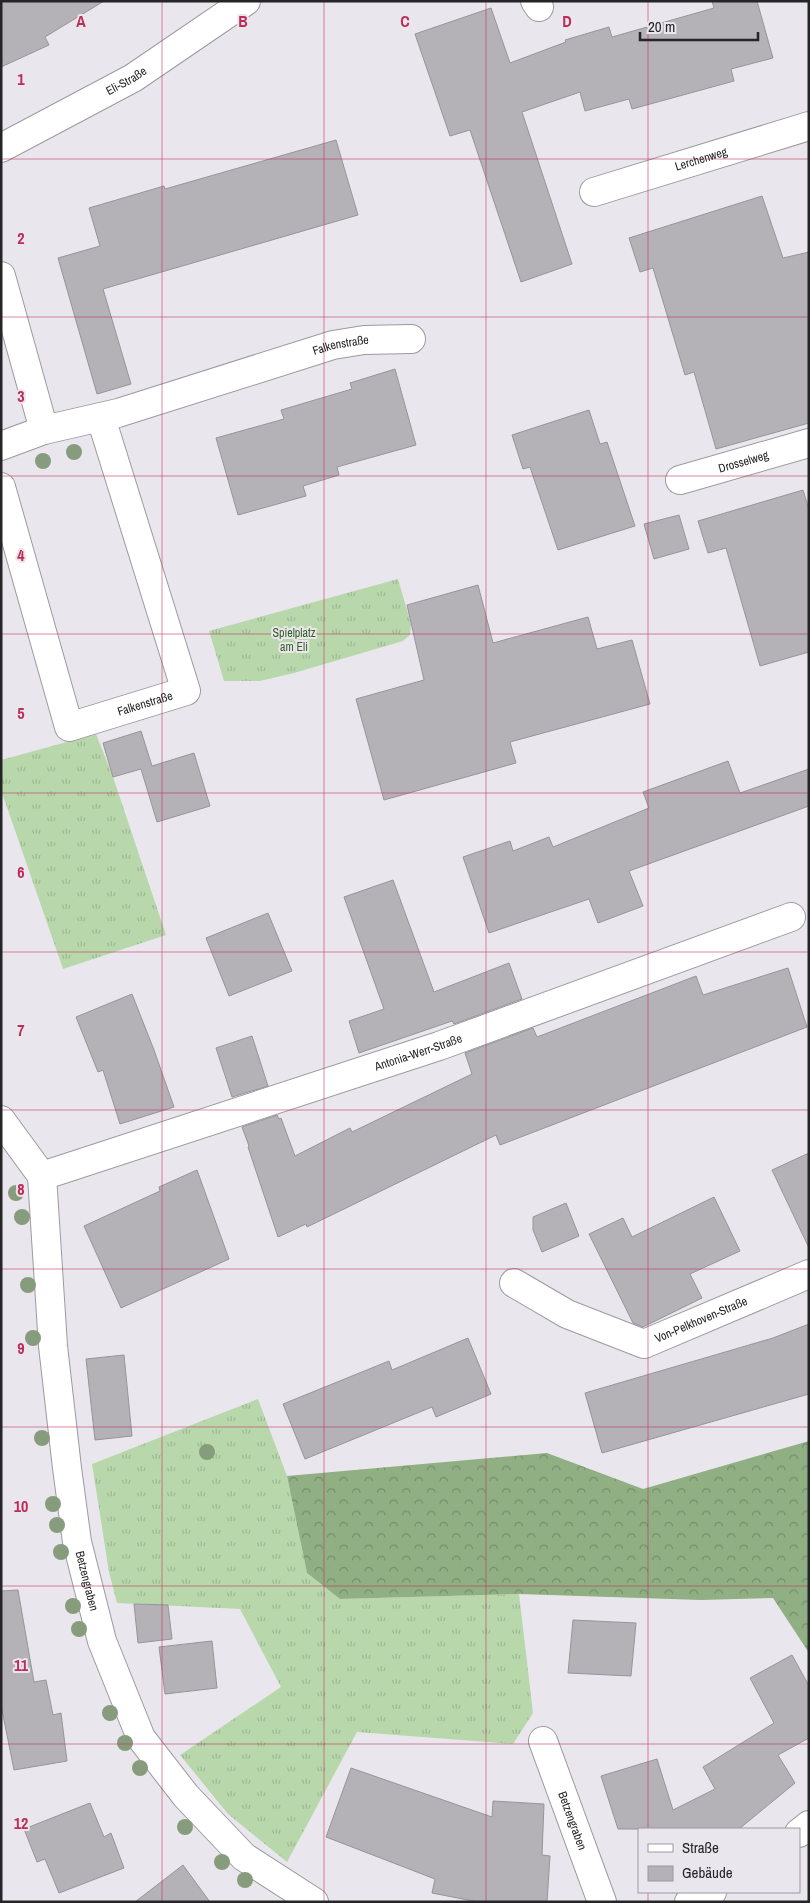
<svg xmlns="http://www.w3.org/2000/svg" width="810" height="1903" viewBox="0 0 810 1903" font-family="'Archivo Narrow',sans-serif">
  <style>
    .grass { fill: url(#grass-tufts) }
    .forest { fill: url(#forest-crowns) }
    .building { fill: #b4b1b7; stroke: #97949a }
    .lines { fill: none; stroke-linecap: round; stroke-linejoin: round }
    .minor-casing { stroke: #9c9a9f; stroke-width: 30 }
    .minor { stroke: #fff; stroke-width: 28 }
    .tree { fill: #879c7d }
    .grid { fill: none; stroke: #bd2d58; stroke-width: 1; stroke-opacity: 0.55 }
    .labels { text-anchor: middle; stroke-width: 4; stroke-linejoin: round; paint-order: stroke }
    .street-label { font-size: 12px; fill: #252426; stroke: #e9e7ed }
    .park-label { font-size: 12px; fill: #365e22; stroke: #e9e7ed }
    .grid-label { font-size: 16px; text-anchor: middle; font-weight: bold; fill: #bd2d58; stroke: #e9e7ed; stroke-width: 4; stroke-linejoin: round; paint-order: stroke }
  </style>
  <defs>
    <pattern id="grass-tufts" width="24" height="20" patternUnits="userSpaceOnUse" patternTransform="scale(1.25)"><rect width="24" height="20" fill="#b8d8ac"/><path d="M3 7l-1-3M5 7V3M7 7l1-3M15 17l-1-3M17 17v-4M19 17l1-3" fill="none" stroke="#9eb994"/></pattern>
    <pattern id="forest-crowns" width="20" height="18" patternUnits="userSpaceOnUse" patternTransform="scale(1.25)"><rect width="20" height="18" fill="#90af83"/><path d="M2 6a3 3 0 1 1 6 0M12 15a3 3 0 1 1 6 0" fill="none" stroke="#758e6b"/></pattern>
  </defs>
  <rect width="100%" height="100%" fill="#e9e7ed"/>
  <!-- grass -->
  <g class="grass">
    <polygon points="398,579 411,624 410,635 403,641 294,673 260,681 224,681 209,631"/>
    <polygon points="96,734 113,777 166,935 63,969 1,790 1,760"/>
    <polygon points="258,1399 287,1476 307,1573 340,1599 519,1594 533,1713 513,1744 357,1732 287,1862 228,1814 180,1755 281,1687 240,1609 117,1603 109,1572 92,1464"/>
  </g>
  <!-- forest -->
  <polygon class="forest" points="809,1441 809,1653 773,1598 701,1600 519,1594 340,1599 307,1573 287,1476 547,1453 643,1489"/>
  <!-- building -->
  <g class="building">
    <polygon points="1,1 104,1 45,37 49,45 1,67"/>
    <polygon points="712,1 757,1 773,58 731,69 734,81 632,109 629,99 585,111 580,92 522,112 572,264 521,282 470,130 450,136 415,34 491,8 510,63 566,42 565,40 609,27 612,37 714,8"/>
    <polygon points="336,140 358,215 103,289 131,384 97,394 58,258 100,246 89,208 164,186 165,189"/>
    <polygon points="762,196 783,258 809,252 809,423 716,449 694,372 685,375 653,268 640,272 629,238"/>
    <polygon points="395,369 416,445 337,467 339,475 303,486 306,496 238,515 216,438 284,419 281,410 352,389 350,383"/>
    <polygon points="589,410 600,444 607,442 635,526 558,550 530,467 523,469 512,435"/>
    <polygon points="803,490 809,510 809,652 760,666 726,548 708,553 698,521"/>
    <polygon points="679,515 689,549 654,559 644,524"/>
    <polygon points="478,585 493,643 588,617 597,649 632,640 650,704 510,742 516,763 384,800 356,699 424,680 407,605"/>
    <polygon points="141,731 152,766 194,753 210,806 157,822 141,769 113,777 103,743"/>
    <polygon points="728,761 740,793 809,769 809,806 629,871 643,906 598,923 589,899 489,933 463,857 510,841 513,851 549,837 553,847 649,808 643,792"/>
    <polygon points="393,880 434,992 509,963 522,999 454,1024 452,1021 359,1053 349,1021 384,1009 344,897"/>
    <polygon points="268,913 292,971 229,996 206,938"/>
    <polygon points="788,968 807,1027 500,1145 496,1135 307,1227 306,1224 278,1237 248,1147 249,1146 242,1127 277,1115 279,1119 281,1118 295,1156 350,1128 352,1132 472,1074 465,1053 533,1028 537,1037 696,976 703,995"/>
    <polygon points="132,994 154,1050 174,1107 120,1124 103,1070 98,1072 76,1017"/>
    <polygon points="252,1036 268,1086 232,1097 216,1048"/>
    <polygon points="809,1153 809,1248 772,1170"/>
    <polygon points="197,1170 229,1259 121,1308 84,1226 160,1191 159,1187"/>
    <polygon points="714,1197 740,1251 690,1274 702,1298 643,1327 633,1323 589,1234 623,1218 632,1237"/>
    <polygon points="566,1203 579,1236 542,1252 533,1230 533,1217"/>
    <polygon points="809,1324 809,1394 602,1453 585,1393 773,1338"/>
    <polygon points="468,1338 491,1394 436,1417 432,1407 305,1459 283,1404 389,1361 392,1370"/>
    <polygon points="124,1355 132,1436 95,1440 86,1359"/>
    <polygon points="18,1590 34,1682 46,1680 53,1715 61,1713 67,1761 14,1770 1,1705 1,1591"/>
    <polygon points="134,1604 168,1605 172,1639 138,1643"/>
    <polygon points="573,1620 636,1623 631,1676 568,1673"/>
    <polygon points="212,1641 217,1688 165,1694 159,1647"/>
    <polygon points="792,1655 809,1686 809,1738 778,1755 795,1783 739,1829 618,1829 601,1776 657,1759 673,1810 715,1789 703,1767 774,1723 750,1678"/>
    <polygon points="351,1768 492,1817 493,1801 544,1804 542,1855 550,1856 547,1902 478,1902 432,1893 435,1879 326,1837"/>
    <polygon points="90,1803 104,1837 111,1833 124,1868 59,1893 45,1859 37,1862 24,1829"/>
    <polygon points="183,1865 210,1902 135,1902"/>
  </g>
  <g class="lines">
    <!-- minor casing -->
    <g class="minor-casing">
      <g id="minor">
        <polyline points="535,1 539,7"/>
        <path id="s1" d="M1,148L133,78L246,1"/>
        <path id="s2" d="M594,192L809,126"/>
        <polyline points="1,276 44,430 1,446"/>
        <path id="s3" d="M44,430L118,413L333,345L364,340L411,339"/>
        <path id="s4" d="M680,480L809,443"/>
        <path id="s5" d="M1,487L69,727L186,691L101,418"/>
        <polyline points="1,1120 42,1176"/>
        <path id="s6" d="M42,1176L53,1346L67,1468L77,1542L102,1641L141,1738L186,1796L244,1857L314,1902"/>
        <path id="s7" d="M42,1176L439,1046L791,917"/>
        <path id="s8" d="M514,1283L567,1314L644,1344L809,1274"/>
        <path id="s9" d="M543,1741L602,1902"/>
        <polyline points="799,1833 809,1825"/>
        <polyline points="689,1902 712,1892"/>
      </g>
    </g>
    <!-- minor -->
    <use href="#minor" class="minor"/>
  </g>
  <!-- trees -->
  <g class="tree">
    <circle cx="74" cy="452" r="8"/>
    <circle cx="43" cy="461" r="8"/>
    <circle cx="16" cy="1193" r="8"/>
    <circle cx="22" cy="1217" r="8"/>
    <circle cx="28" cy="1285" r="8"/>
    <circle cx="33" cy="1338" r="8"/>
    <circle cx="42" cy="1438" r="8"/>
    <circle cx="207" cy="1452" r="8"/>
    <circle cx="53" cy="1504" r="8"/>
    <circle cx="57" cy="1525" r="8"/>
    <circle cx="61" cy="1552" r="8"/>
    <circle cx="73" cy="1606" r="8"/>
    <circle cx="79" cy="1629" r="8"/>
    <circle cx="110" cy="1713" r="8"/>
    <circle cx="125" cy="1743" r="8"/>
    <circle cx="140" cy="1768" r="8"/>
    <circle cx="185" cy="1827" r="8"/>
    <circle cx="222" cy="1862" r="8"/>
    <circle cx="245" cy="1880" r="8"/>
  </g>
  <!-- grid -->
  <path class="grid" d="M162,1V1902M324,1V1902M486,1V1902M648,1V1829M1,159H809M1,317H809M1,476H809M1,634H809M1,793H809M1,952H809M1,1110H809M1,1269H809M1,1427H809M1,1586H809M1,1744H809M648,1892V1902"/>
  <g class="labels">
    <!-- street labels -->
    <g class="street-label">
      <text dy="4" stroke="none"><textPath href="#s1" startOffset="142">Eli-Straße</textPath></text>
      <text dy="4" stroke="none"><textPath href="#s2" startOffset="112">Lerchenweg</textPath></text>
      <text dy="4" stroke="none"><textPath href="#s3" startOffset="309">Falkenstraße</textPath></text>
      <text dy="4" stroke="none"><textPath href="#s4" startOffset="66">Drosselweg</textPath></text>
      <text dy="4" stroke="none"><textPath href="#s5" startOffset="329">Falkenstraße</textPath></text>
      <text dy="4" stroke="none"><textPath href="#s7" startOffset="396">Antonia-Werr-Straße</textPath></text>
      <text dy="4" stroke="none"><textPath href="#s8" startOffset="206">Von-Pelkhoven-Straße</textPath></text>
      <text dy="4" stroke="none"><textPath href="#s6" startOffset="408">Betzengraben</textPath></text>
      <text dy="4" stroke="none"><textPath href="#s9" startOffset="85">Betzengraben</textPath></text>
    </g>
    <!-- park labels -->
    <g class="park-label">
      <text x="294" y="637">Spielplatz<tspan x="294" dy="14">am Eli</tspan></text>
    </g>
  </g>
  <g class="grid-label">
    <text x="81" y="27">A</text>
    <text x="243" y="27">B</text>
    <text x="405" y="27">C</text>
    <text x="567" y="27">D</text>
    <text x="21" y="85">1</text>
    <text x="21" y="244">2</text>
    <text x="21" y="402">3</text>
    <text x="21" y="561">4</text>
    <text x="21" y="719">5</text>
    <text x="21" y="878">6</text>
    <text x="21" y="1036">7</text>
    <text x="21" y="1195">8</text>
    <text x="21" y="1354">9</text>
    <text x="21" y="1512">10</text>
    <text x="21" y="1671">11</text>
    <text x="21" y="1829">12</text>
  </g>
  <!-- border -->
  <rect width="810" height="1903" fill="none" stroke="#252426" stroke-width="5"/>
  <!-- legend -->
  <rect x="638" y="1828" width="162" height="65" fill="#e9e7ed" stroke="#9b999d"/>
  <rect x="648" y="1844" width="25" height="8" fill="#ffffff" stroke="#9b999d"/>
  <text x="682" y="1853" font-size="15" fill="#252426">Straße</text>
  <rect x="648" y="1866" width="25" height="15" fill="#b4b1b7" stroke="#9b999d"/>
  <text x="682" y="1878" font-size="15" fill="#252426">Gebäude</text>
  <!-- scale -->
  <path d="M640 32v8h118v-8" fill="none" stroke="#252426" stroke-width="2.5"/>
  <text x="648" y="32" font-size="15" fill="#252426" stroke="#e9e7ed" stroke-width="4" paint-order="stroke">20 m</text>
</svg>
